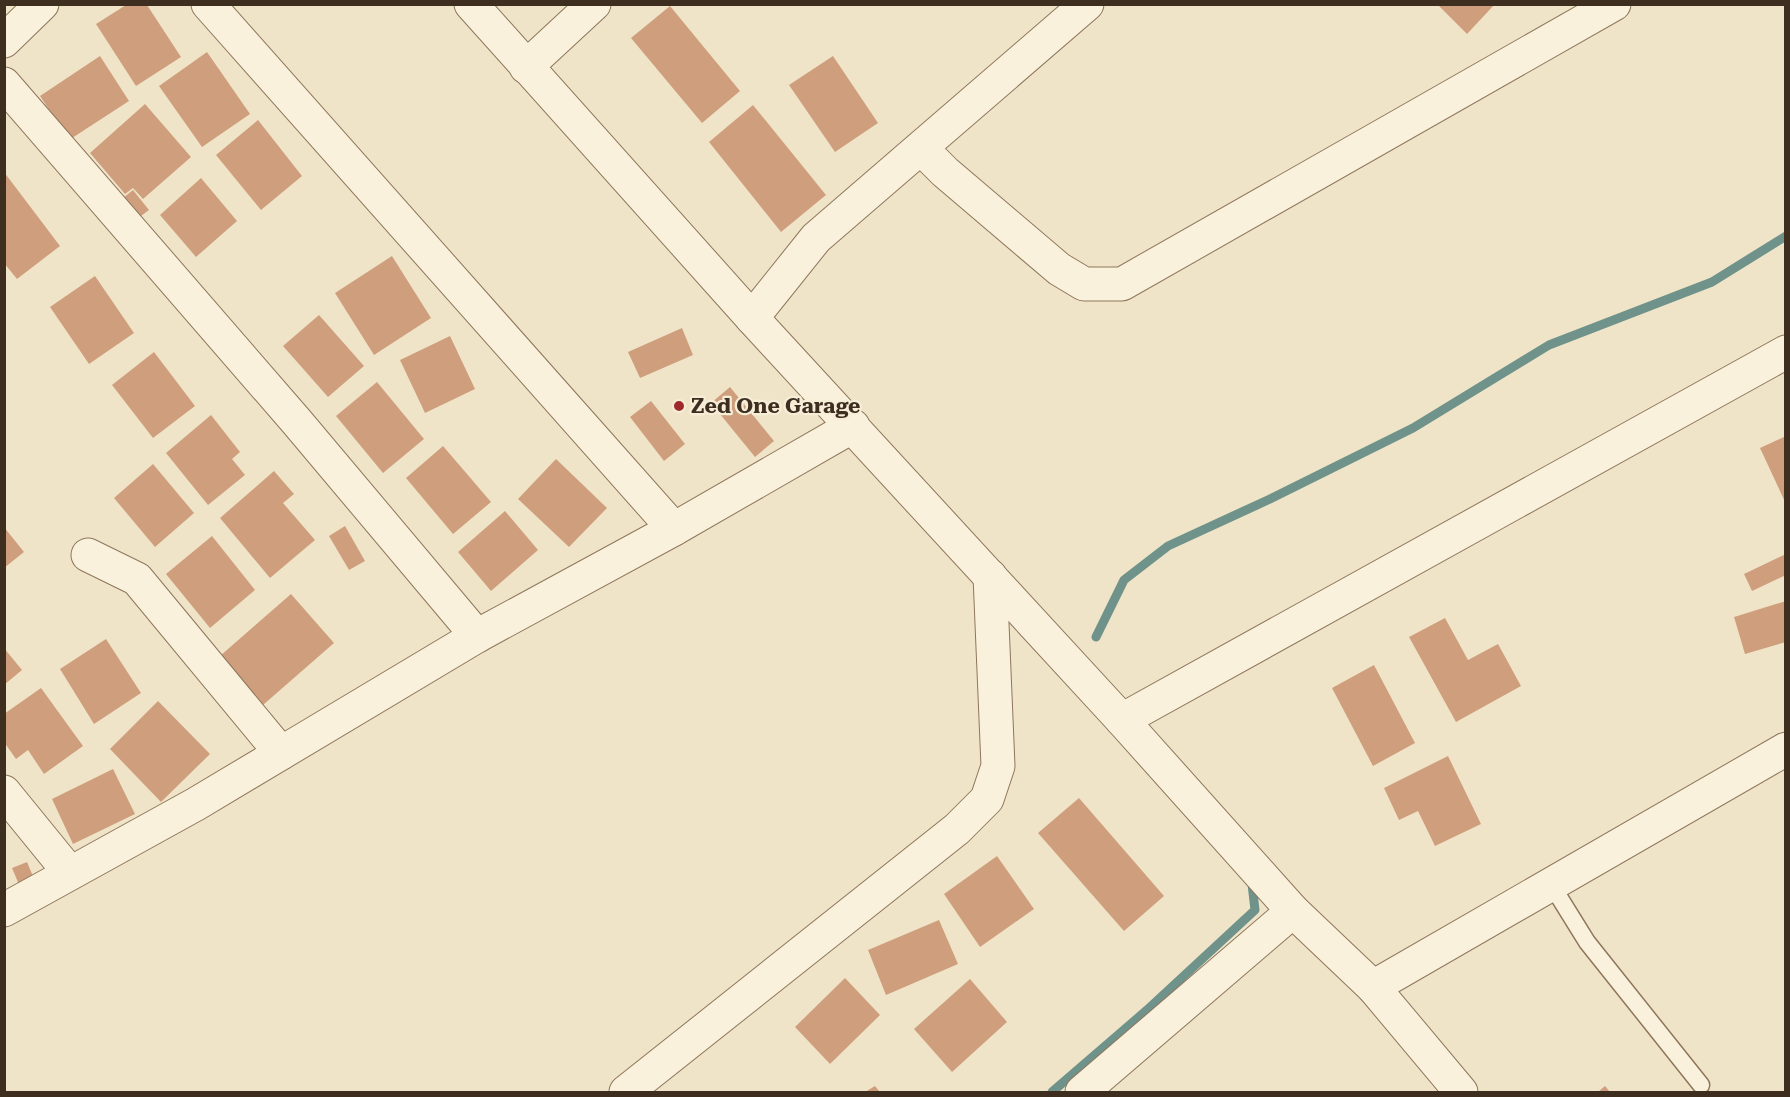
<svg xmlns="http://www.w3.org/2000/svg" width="1790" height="1097" viewBox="0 0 1790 1097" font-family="'Roboto Serif',serif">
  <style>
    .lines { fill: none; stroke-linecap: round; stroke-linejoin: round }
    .stream { stroke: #6f938a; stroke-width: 9 }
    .building { fill: #cf9f7d }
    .lane-casing { stroke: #8d765c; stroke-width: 19 }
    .street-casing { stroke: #8d765c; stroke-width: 35 }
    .lane { stroke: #faf1dc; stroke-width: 16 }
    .street { stroke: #faf1dc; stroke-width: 33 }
    .poi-dot { fill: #9e2a2b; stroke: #f7eed8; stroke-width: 2 }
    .labels { text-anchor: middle; stroke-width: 4.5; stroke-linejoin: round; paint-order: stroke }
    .poi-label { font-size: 21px; font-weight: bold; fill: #3d2e20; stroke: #f7eed8; text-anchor: start }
  </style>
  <rect width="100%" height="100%" fill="#f0e4c8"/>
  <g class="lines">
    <!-- stream -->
    <g class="stream">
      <polyline points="1096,637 1124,580 1168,546 1270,499 1413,428 1549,345 1712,282 1786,236"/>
      <polyline points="1052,1092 1147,1010 1255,910 1252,884 1249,880"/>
    </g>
  </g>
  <!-- building -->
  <g class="building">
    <polygon points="1437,4 1495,4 1467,34"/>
    <polygon points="126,5 147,5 181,57 136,86 96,24"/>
    <polygon points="670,6 740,91 702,123 631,38"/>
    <polygon points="207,52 250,114 202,147 159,86"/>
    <polygon points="100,56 129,101 69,140 40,96"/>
    <polygon points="833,56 878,123 835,152 789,85"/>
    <polygon points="145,104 191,157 143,199 133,188 125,194 90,153"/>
    <polygon points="753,105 826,195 781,232 709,142"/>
    <polygon points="258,120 302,176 261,210 216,155"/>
    <polygon points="4,172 60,246 17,279 4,263"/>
    <polygon points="201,178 237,221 196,257 160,215"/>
    <polygon points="133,190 149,210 133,222 118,202"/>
    <polygon points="392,256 431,318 374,355 335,293"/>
    <polygon points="95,276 134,333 89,364 50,307"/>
    <polygon points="319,315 364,366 328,397 283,346"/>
    <polygon points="682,328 693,355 640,378 628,352"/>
    <polygon points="450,336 475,389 425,413 400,360"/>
    <polygon points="154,352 195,406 153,438 112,385"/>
    <polygon points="377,382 424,439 383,473 336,416"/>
    <polygon points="730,387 774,441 755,457 711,403"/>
    <polygon points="651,401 685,444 664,461 630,417"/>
    <polygon points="211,415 240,452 232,459 245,475 208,505 166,453"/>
    <polygon points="1786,436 1786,504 1760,448"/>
    <polygon points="443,446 491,502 453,534 406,478"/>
    <polygon points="556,459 607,508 569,547 518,499"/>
    <polygon points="153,464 194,513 155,547 114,498"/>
    <polygon points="274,471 294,494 283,503 315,540 270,578 220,518"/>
    <polygon points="505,511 538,550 491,591 458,552"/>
    <polygon points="345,526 365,561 349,570 329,536"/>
    <polygon points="4,527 24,552 4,568"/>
    <polygon points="212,536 255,590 210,628 166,574"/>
    <polygon points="1786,554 1786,575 1752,591 1744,574"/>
    <polygon points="291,594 334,643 263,705 220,656"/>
    <polygon points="1786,601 1786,642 1745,654 1734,617"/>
    <polygon points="1445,618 1468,660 1498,644 1521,686 1456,722 1409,637"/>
    <polygon points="106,639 141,693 94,724 60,669"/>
    <polygon points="4,648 22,670 4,685"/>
    <polygon points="1374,665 1415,743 1373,766 1332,688"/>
    <polygon points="41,688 83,746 44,774 28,750 16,759 4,742 4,714"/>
    <polygon points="158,701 210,754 161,802 110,749"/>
    <polygon points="1448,756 1481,824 1435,846 1418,811 1399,820 1384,788"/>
    <polygon points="113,769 135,814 73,844 52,799"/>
    <polygon points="1079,798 1164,896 1124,931 1038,833"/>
    <polygon points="997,856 1034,909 980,947 944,894"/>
    <polygon points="27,862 35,881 20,887 12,868"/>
    <polygon points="939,920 958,964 886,995 868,950"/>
    <polygon points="845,978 880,1015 830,1064 795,1027"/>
    <polygon points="970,979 1007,1022 952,1072 914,1029"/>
    <polygon points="875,1086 880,1092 865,1092"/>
    <polygon points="1605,1086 1610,1092 1598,1092"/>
  </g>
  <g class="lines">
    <!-- lane casing -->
    <g class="lane-casing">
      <polyline id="lane" points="1551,884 1587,942 1701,1085"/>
    </g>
    <!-- street casing -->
    <g class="street-casing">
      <g id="street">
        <polyline points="208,4 674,529"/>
        <polyline points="471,4 752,318 1122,720 1293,911 1373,987 1461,1092"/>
        <polyline points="4,41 42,4"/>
        <polyline points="526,67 594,4"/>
        <polyline points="4,84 297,422 477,636"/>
        <polyline points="921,148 945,172 1059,269 1084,284 1122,284 1614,4"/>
        <polyline points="752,318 816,238 1087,4"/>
        <polyline points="88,555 137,579 281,753"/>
        <polyline points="1122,720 1786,352"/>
        <polyline points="4,792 70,873"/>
        <polyline points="4,910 196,804 477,636 674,529 853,426"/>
        <polyline points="1373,987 1786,749"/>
        <polyline points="626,1092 957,829 987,799 998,766 990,576"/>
        <polyline points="1082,1092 1293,911"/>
      </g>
    </g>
    <!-- lane -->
    <use href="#lane" class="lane"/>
    <!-- street -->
    <use href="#street" class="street"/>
  </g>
  <!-- markers -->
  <circle class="poi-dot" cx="679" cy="406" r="6"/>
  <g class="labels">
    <!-- poi labels -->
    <g class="poi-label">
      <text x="691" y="413">Zed One Garage</text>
    </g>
  </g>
  <!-- border -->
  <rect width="1790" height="1097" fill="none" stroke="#3d2e20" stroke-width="12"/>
</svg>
